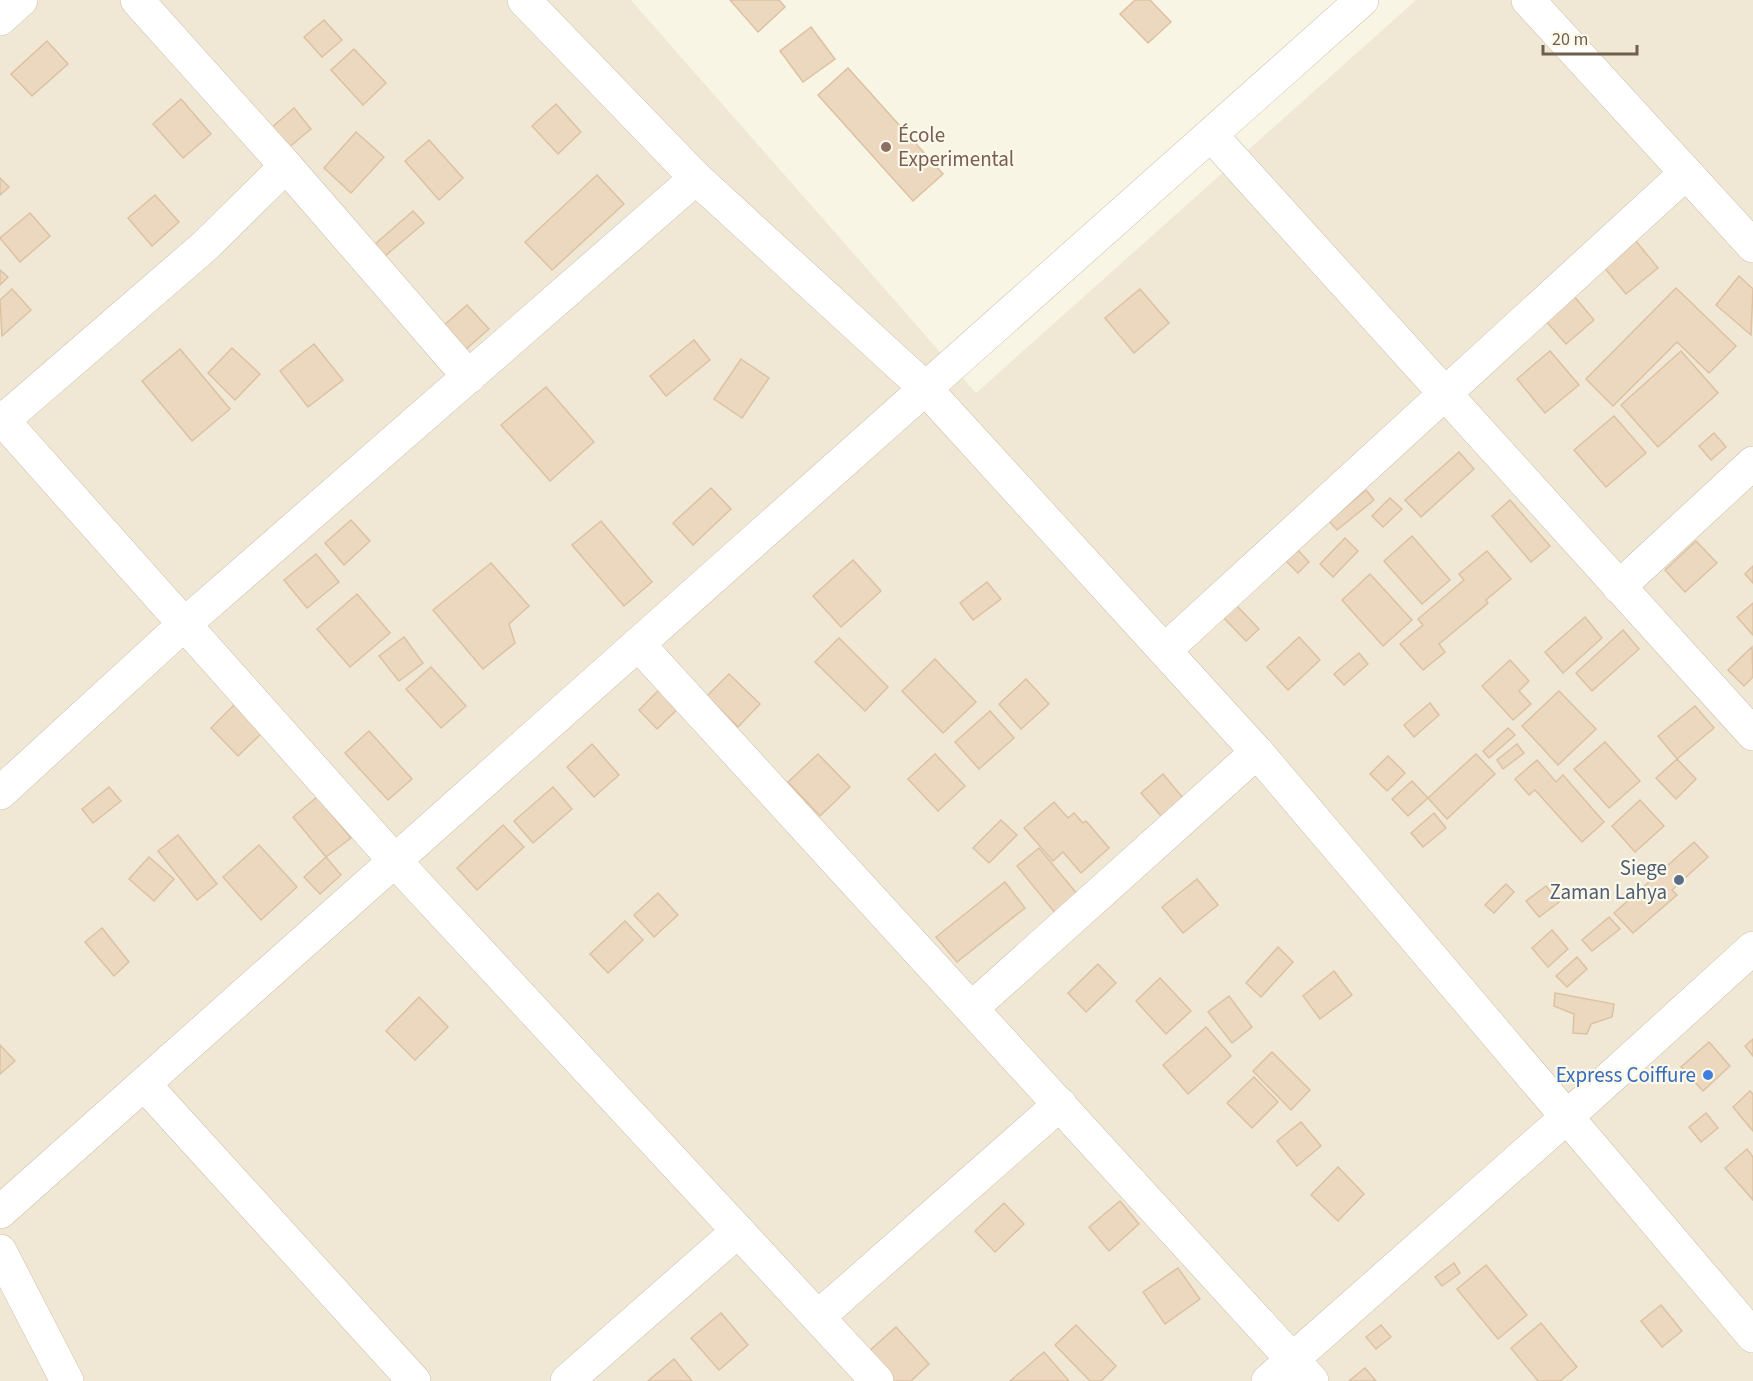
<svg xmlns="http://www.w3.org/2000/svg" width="1753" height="1381" viewBox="0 0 1753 1381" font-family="'Source Sans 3',sans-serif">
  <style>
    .residential { fill: #f0e8d4 }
    .building { fill: #ecd8bf; stroke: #dcc2a2; stroke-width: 1.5 }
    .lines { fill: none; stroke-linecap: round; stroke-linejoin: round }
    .street-casing { stroke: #c9beac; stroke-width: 34 }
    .secondary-casing { stroke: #ccbfab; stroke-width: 34 }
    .street { stroke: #fff; stroke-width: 33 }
    .secondary { stroke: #fff; stroke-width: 33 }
    .education-dot { fill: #8d6e63; stroke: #fdf9ea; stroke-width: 2 }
    .service-dot { fill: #5c6f8a; stroke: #fdf9ea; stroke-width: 2 }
    .shop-dot { fill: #3f7fe0; stroke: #fdf9ea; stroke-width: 2 }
    .labels { text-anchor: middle; stroke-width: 4.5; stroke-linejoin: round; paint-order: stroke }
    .education-label { font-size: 21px; fill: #785e54; stroke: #fdf9ea; text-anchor: start }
    .service-label { font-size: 21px; fill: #4e5e75; stroke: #fdf9ea; text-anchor: end }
    .shop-label { font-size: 21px; fill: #366cbe; stroke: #fdf9ea; text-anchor: end }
  </style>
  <rect width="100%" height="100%" fill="#f9f5e5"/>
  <!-- residential -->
  <polygon class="residential" points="0,0 631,0 976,393 1416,0 1753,0 1753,1381 0,1381"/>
  <!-- building -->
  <g class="building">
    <polygon points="730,0 779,0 785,7 758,32"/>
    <polygon points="1135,0 1150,0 1171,22 1148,43 1120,14"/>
    <polygon points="324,20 342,40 322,57 304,37"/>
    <polygon points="811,27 835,59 803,82 780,51"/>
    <polygon points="47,41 68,64 32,96 11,74"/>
    <polygon points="354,49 386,83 363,105 331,70"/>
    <polygon points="848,68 943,174 913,201 818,95"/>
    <polygon points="181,99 211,134 183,158 153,124"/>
    <polygon points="556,104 581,132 558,154 532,126"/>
    <polygon points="294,108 311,129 287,149 270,129"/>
    <polygon points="356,132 384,157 351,193 324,168"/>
    <polygon points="429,140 463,178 439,200 405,161"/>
    <polygon points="597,175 624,204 552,270 525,242"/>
    <polygon points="0,178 9,187 0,195"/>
    <polygon points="155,195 179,222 152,246 128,218"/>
    <polygon points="413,211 424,223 385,256 375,244"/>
    <polygon points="30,213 50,236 20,262 0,238"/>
    <polygon points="1635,240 1658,268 1626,294 1603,266"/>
    <polygon points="0,270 8,277 0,285"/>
    <polygon points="1739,276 1753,289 1751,335 1716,305"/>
    <polygon points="1676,288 1736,346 1709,373 1677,342 1613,406 1586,379"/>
    <polygon points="12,289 31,310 2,336 0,300"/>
    <polygon points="1140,289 1169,323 1134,353 1105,318"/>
    <polygon points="1573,295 1594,320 1566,344 1545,320"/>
    <polygon points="467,305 489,329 465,350 443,326"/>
    <polygon points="694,340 710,360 666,396 650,376"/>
    <polygon points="314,344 343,380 308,407 280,371"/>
    <polygon points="232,348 260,374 235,400 208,373"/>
    <polygon points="180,349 230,409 192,441 142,381"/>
    <polygon points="1550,351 1579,385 1545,413 1517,379"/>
    <polygon points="1681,351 1718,393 1658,447 1621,405"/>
    <polygon points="741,359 769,378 742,418 714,399"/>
    <polygon points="546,387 594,442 550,481 501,425"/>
    <polygon points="1614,416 1646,453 1606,487 1574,450"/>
    <polygon points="1714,433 1726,447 1711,460 1699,446"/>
    <polygon points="1459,452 1474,469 1421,517 1405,500"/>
    <polygon points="711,488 731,509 693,545 673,523"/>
    <polygon points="1366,490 1374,500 1337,530 1329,521"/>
    <polygon points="1390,498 1402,509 1383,527 1372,516"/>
    <polygon points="1510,500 1550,546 1531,562 1492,516"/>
    <polygon points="351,520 370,541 344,565 325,543"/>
    <polygon points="601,521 652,582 624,606 572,545"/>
    <polygon points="1412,536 1450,580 1422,604 1384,561"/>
    <polygon points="1345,538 1358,551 1333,577 1320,564"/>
    <polygon points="1696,541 1717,563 1685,592 1665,570"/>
    <polygon points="1296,548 1309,562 1298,573 1284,559"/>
    <polygon points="1487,551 1511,579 1486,600 1488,603 1439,644 1445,652 1423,670 1400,644 1423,625 1418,619 1464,580 1459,574"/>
    <polygon points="316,554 339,582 307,608 284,580"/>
    <polygon points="853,560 881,591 841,627 813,596"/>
    <polygon points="491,563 529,606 509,624 515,643 483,669 433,610"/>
    <polygon points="1753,566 1753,583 1745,574"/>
    <polygon points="1370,574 1412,620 1383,646 1342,600"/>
    <polygon points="987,582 1001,599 973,620 960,603"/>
    <polygon points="357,594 390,633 350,667 317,629"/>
    <polygon points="1753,603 1753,635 1737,617"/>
    <polygon points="1236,605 1259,629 1246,641 1223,617"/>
    <polygon points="1585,617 1602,638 1563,673 1545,652"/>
    <polygon points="1623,630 1639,649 1592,691 1576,673"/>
    <polygon points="404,637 423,663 399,681 379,656"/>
    <polygon points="1299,637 1320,660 1288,690 1267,667"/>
    <polygon points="839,638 888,687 865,711 815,662"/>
    <polygon points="1752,647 1753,677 1744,686 1728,670"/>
    <polygon points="1359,653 1368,664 1344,685 1334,674"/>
    <polygon points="935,659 976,702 943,733 902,691"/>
    <polygon points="1510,660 1529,681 1519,691 1531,704 1513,720 1482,686"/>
    <polygon points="431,667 466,706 441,728 406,689"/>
    <polygon points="729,674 760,704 738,727 707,696"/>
    <polygon points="1026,679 1049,704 1021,729 999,704"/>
    <polygon points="665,684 684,703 657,729 639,710"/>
    <polygon points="1559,691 1596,729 1558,765 1522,726"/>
    <polygon points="1430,703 1439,715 1414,737 1404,725"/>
    <polygon points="235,704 262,733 238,756 211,728"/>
    <polygon points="1695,706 1714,728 1677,759 1658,736"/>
    <polygon points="990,711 1014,738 979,769 955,742"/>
    <polygon points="1508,728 1515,735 1489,758 1483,751"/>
    <polygon points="369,731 412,779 388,800 345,753"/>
    <polygon points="1605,742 1640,781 1609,808 1574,769"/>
    <polygon points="592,744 619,775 594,797 567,767"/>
    <polygon points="1517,744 1524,753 1503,769 1497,760"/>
    <polygon points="818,754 850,787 820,816 788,782"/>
    <polygon points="935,754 965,786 938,811 908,779"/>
    <polygon points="1476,754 1495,774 1447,819 1428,798"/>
    <polygon points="1388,756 1405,773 1387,791 1370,774"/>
    <polygon points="1677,759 1696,779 1676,799 1656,778"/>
    <polygon points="1537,760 1556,782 1563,775 1604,822 1582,842 1535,790 1529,795 1515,779"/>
    <polygon points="1163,774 1183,798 1162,817 1141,793"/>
    <polygon points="1412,781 1428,798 1408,816 1392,799"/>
    <polygon points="109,787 121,801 93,823 82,809"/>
    <polygon points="553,787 572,809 533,843 514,821"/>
    <polygon points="317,797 351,838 326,857 293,817"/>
    <polygon points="1640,800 1664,826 1635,852 1612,826"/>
    <polygon points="1054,802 1068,818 1074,813 1083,823 1086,821 1109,848 1081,873 1063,852 1053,861 1024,828"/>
    <polygon points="1434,813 1446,828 1423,847 1411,833"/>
    <polygon points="1001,820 1017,835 989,863 973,848"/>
    <polygon points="503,825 524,847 477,890 457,868"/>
    <polygon points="178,835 217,884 197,900 158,851"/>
    <polygon points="1694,842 1708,857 1672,890 1677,895 1633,933 1614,913"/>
    <polygon points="259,845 297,887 261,920 223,877"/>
    <polygon points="1039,848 1078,895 1056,914 1017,866"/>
    <polygon points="149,857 174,879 154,901 129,879"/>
    <polygon points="326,857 341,875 320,894 304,877"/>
    <polygon points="1197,879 1218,905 1183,933 1162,907"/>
    <polygon points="1005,882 1025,908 957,962 936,937"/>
    <polygon points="1506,884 1514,892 1494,913 1485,905"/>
    <polygon points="1546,886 1559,902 1539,917 1526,901"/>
    <polygon points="658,893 678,915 654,937 634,915"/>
    <polygon points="1609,917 1620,929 1592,951 1582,940"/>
    <polygon points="625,921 643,940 608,973 590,954"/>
    <polygon points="102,928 129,962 114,976 85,942"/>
    <polygon points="1552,930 1568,949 1548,967 1532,948"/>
    <polygon points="1278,947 1293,962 1261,997 1246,983"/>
    <polygon points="1577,957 1587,969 1567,987 1556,976"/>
    <polygon points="1098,964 1116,983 1086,1012 1068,993"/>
    <polygon points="1334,971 1352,995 1320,1019 1303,996"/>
    <polygon points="1160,978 1191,1011 1166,1034 1136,1001"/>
    <polygon points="1555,993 1614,1004 1612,1017 1591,1024 1587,1034 1573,1033 1574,1014 1554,1006"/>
    <polygon points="1229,996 1252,1027 1232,1043 1208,1012"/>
    <polygon points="419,997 448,1027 415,1060 386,1031"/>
    <polygon points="1206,1027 1231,1056 1188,1094 1163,1065"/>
    <polygon points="1753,1039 1753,1056 1745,1046"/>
    <polygon points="1709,1042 1730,1066 1703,1091 1681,1067"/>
    <polygon points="0,1045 15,1061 0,1074"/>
    <polygon points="1272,1052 1310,1090 1291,1110 1253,1071"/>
    <polygon points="1254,1077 1278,1102 1252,1128 1227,1103"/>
    <polygon points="1750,1091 1753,1094 1753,1131 1733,1107"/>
    <polygon points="1706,1113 1718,1128 1701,1142 1689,1127"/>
    <polygon points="1301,1122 1321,1146 1297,1166 1277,1141"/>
    <polygon points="1747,1149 1753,1157 1753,1200 1725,1168"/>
    <polygon points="1338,1167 1364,1194 1338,1221 1311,1195"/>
    <polygon points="1120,1201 1139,1224 1109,1251 1089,1227"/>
    <polygon points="1004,1203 1024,1224 995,1252 975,1231"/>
    <polygon points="1454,1263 1460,1273 1442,1286 1435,1277"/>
    <polygon points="1486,1265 1527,1315 1498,1339 1457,1289"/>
    <polygon points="1178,1268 1200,1299 1165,1324 1143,1292"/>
    <polygon points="1661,1305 1682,1331 1662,1347 1641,1321"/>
    <polygon points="721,1313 748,1345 719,1370 691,1338"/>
    <polygon points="1541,1323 1577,1367 1560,1381 1538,1381 1511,1348"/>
    <polygon points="1076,1325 1116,1366 1101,1381 1090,1381 1055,1345"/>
    <polygon points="1381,1325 1391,1337 1376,1349 1366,1337"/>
    <polygon points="896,1327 929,1364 911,1381 894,1381 868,1352"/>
    <polygon points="1044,1352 1069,1381 1010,1381"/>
    <polygon points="674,1359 692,1381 648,1381"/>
    <polygon points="1365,1368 1376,1381 1349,1381"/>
  </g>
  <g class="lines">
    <!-- street casing -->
    <g class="street-casing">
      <g id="street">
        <polyline points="137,0 286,166"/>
        <polyline points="524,0 696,178 925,388"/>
        <polyline points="1528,0 1753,246"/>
        <polyline points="0,19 21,0"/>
        <polyline points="1211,135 1753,734"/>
        <polyline points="0,417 395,861 877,1381"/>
        <polyline points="0,423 205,246 286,166 469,377"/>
        <polyline points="1619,587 1753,463"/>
        <polyline points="638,644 1312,1381"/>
        <polyline points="1165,650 1686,173"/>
        <polyline points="0,793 179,629 696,178"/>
        <polyline points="972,1008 1257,752"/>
        <polyline points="144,1084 414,1381"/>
        <polyline points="818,1317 1060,1104"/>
        <polyline points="567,1381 738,1231"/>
      </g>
    </g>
    <!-- secondary casing -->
    <g class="secondary-casing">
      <g id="secondary">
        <polyline points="925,388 1257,752 1753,1336"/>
        <polyline points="0,1212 1362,0"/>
        <polyline points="0,1251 67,1381"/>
        <polyline points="1268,1381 1568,1116 1753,948"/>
      </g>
    </g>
    <!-- street -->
    <use href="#street" class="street"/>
    <!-- secondary -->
    <use href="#secondary" class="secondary"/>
  </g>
  <!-- markers -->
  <circle class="education-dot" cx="886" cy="147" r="6"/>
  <circle class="service-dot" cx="1679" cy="880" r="6"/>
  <circle class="shop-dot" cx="1708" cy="1075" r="6"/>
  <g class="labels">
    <!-- education labels -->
    <g class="education-label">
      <text x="898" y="142">École<tspan x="898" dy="24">Experimental</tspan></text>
    </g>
    <!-- service labels -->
    <g class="service-label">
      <text x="1667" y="875">Siege<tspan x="1667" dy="24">Zaman Lahya</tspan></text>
    </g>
    <!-- shop labels -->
    <g class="shop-label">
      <text x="1696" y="1082">Express Coiffure</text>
    </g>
  </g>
  <!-- scale -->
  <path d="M1543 45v9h94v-9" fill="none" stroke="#6f5f4d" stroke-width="3"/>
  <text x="1552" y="45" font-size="18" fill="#6f5f4d" stroke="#fdf9ea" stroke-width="4.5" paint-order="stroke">20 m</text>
</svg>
